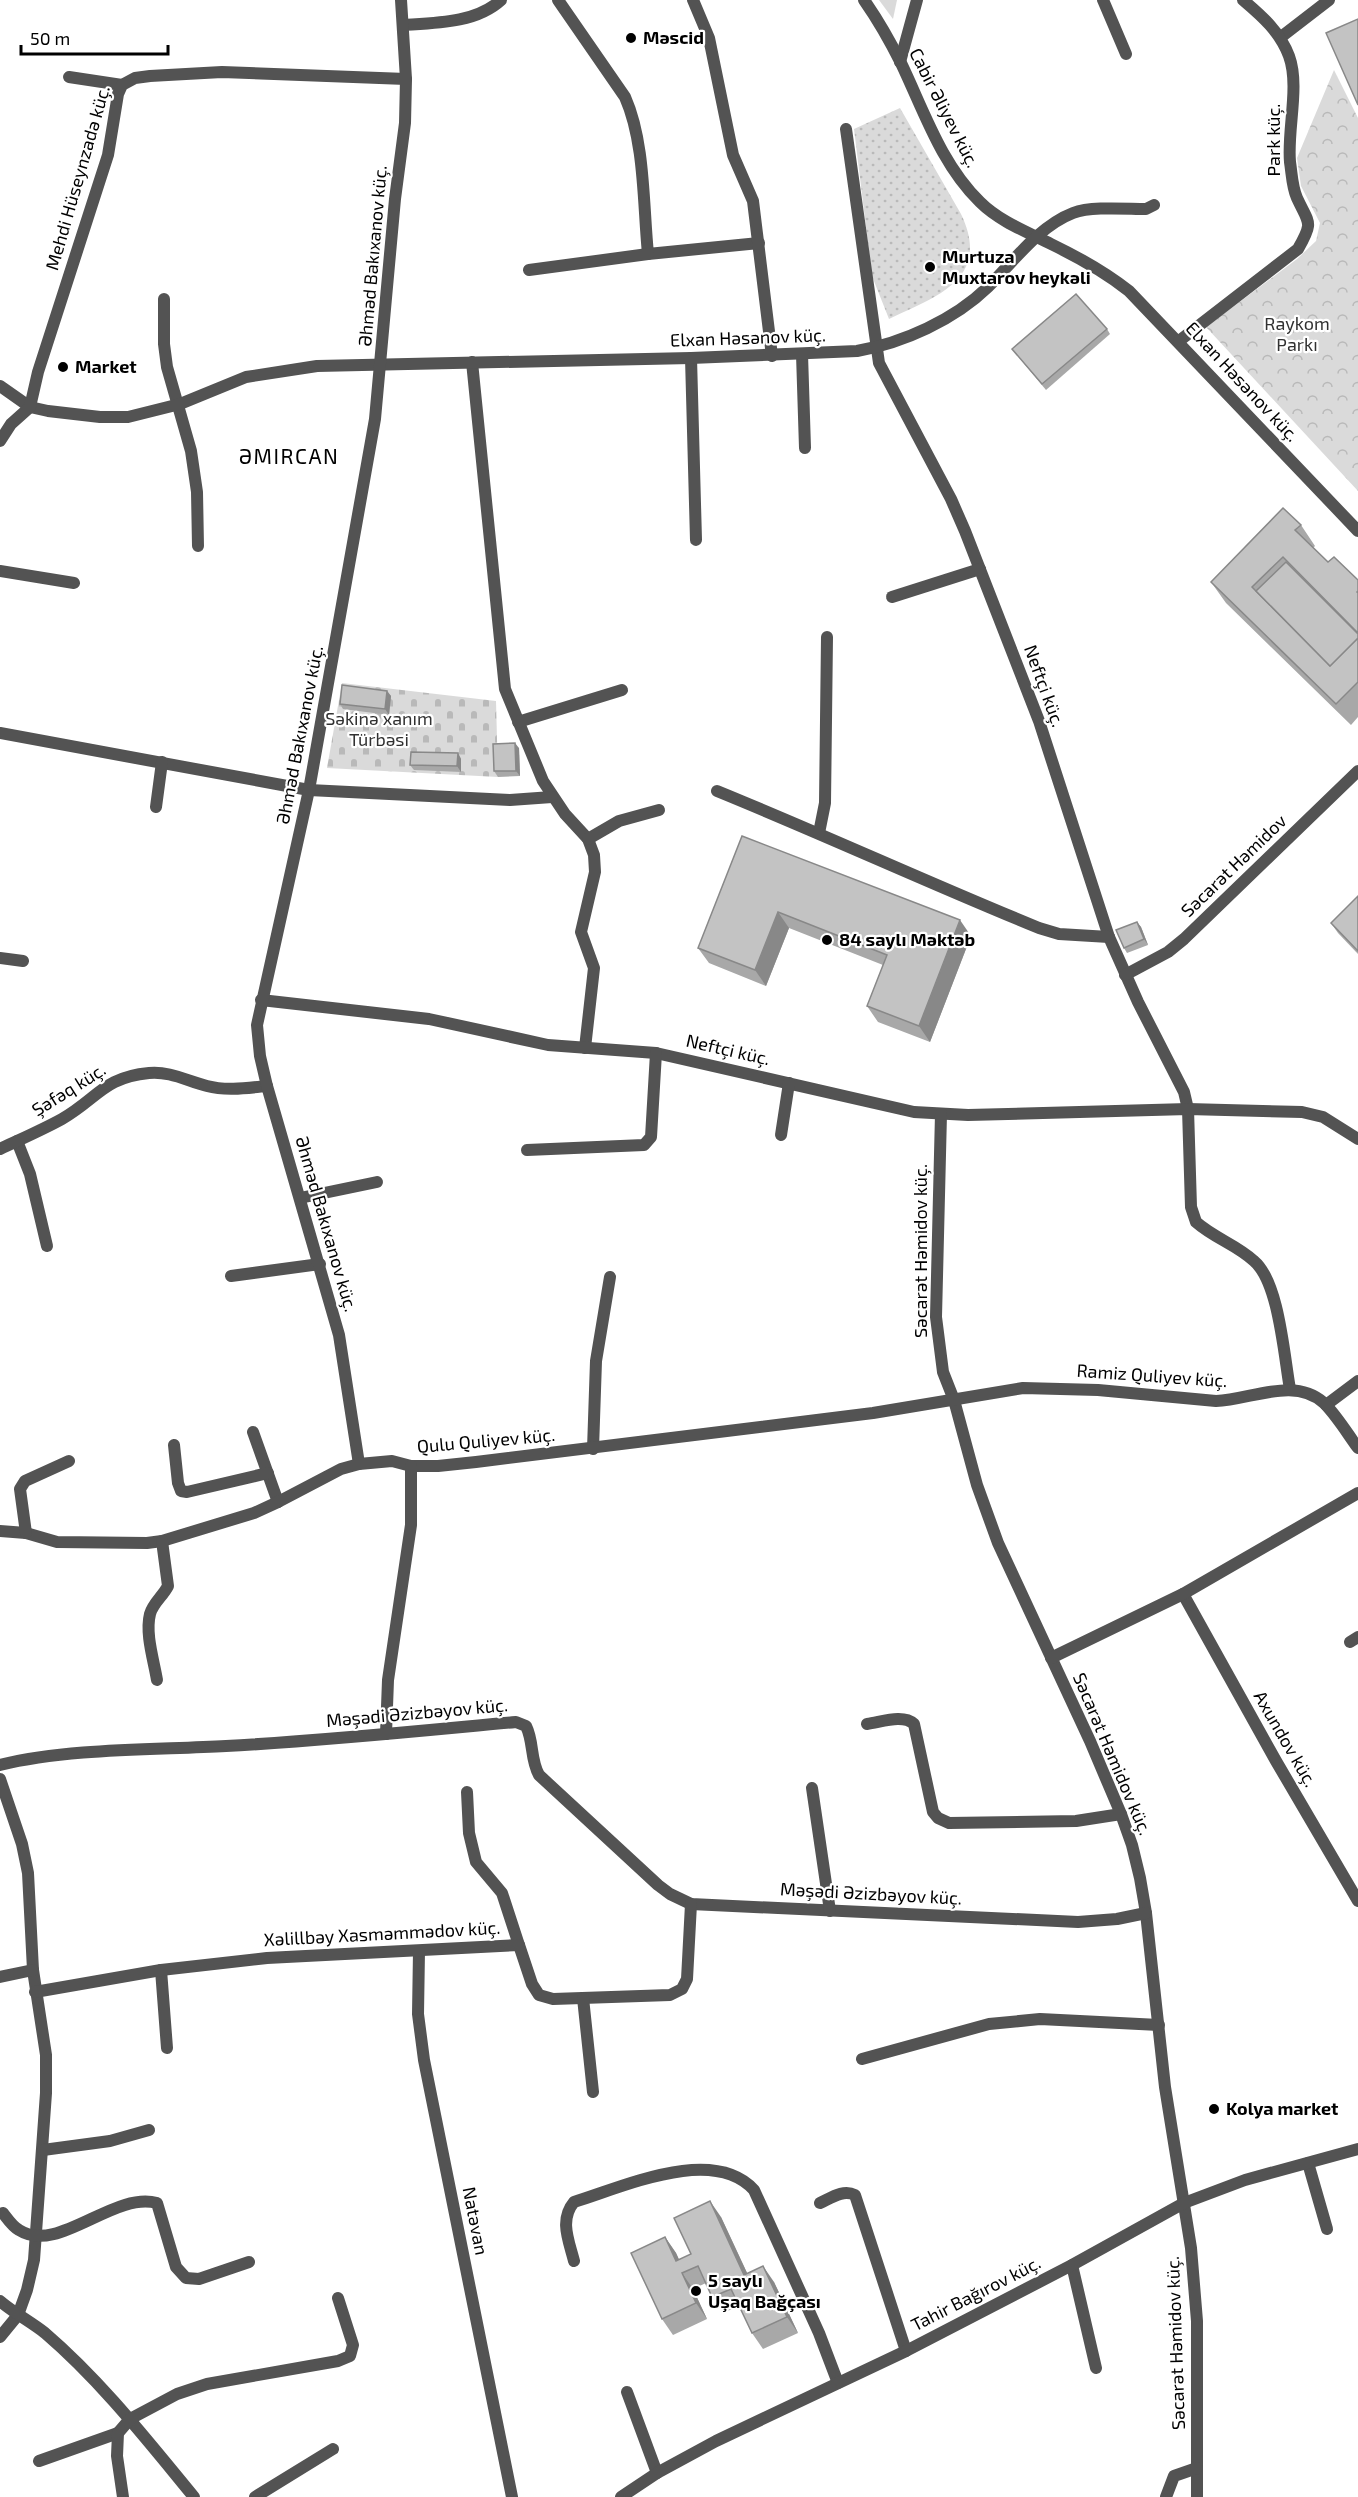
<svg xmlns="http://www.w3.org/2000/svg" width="1358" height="2497" viewBox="0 0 1358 2497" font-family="'Exo 2',sans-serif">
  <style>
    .grass { fill: url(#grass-tufts) }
    .forest { fill: url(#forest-crowns) }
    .cemetery { fill: url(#cemetery-stones) }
    .park { fill: url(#park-dots) }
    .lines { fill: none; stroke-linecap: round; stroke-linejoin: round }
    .street { stroke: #535353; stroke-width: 12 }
    .wall { fill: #a8a8a8 }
    .shaded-wall { fill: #888 }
    .building { fill: #c3c3c3; stroke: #888; stroke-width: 1.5 }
    .poi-dot { fill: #000; stroke: #fff; stroke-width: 2 }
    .labels { text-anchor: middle; stroke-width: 4.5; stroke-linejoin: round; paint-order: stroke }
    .poi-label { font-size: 18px; font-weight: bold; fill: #000; stroke: #fff; text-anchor: start }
    .street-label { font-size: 18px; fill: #000; stroke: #fff }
    .park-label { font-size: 18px; fill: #313131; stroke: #fff }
    .quarter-label { font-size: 21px; letter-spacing: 1.5px; fill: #000; stroke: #fff }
  </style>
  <defs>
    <pattern id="grass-tufts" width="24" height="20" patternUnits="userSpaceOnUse" patternTransform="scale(1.5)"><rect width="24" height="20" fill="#dadada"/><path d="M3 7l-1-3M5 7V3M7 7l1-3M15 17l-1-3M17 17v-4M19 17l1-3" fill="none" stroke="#b9b9b9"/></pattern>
    <pattern id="forest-crowns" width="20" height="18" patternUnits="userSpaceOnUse" patternTransform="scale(1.5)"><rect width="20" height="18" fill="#dadada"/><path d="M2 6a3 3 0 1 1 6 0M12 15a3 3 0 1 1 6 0" fill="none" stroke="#b9b9b9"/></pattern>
    <pattern id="cemetery-stones" width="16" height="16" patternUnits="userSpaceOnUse" patternTransform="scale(1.5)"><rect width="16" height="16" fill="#dadada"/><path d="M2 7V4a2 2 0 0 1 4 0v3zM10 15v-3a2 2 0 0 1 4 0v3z" fill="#b9b9b9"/></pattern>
    <pattern id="park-dots" width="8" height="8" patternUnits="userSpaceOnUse" patternTransform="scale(1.5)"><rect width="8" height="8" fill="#dadada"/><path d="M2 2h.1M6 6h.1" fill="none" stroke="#b9b9b9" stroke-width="1.8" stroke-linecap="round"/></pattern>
  </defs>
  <rect width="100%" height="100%" fill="#fff"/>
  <!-- grass -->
  <polygon class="grass" points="879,0 897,0 893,19"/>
  <!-- forest -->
  <polygon class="forest" points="1334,70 1358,118 1358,491 1206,327 1297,259 1316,241 1320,223 1301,186 1297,158"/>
  <!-- cemetery -->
  <polygon class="cemetery" points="342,683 496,701 498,777 327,768"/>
  <!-- park -->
  <path class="park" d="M900,108L961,214C992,279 937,296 889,319L872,276L854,129Z"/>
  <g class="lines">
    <!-- street -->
    <g class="street">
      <path d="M558,0L625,97C645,142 643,204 648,254L759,243"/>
      <polyline points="693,0 709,38 733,155 753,201 772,356"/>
      <path d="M864,0C878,20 890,41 901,63C924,111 941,164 980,202C999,221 1027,232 1051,244C1078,257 1105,272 1129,291L1358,531"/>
      <polyline points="1103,0 1126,54"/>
      <path d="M403,25C436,23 476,23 501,0"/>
      <polyline points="1281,37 1329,0"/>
      <polyline points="900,62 917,0"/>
      <polyline points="69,77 122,85"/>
      <path d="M846,129L879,363L951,499L965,531L1039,721L1109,937L1138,1002L1184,1092L1188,1109L1191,1207L1196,1222C1214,1238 1237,1245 1254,1261C1279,1282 1284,1356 1290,1389"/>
      <polyline points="529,270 648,254"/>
      <polyline points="164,299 164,344 167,367 191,451 197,492 198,546"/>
      <path d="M1179,341L1298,249C1314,221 1309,224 1297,198C1292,187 1292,175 1290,162C1287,130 1300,86 1289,56C1280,32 1263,17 1243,0"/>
      <polyline points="802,354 805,448"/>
      <polyline points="691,358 696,540"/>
      <polyline points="472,362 505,689 543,781 565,814 588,839 594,855 595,872 581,932 594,968 585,1048"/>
      <path d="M0,386L30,407L48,411L100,417H128L180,404L246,377L317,366L691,358L857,351C903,343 954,320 988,287C1013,262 1039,226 1073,213C1092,206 1126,209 1146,209L1154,205"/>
      <polyline points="0,441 11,424 30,407 38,372 108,155 118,94 122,85 135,78 150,76 222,72 406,79"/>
      <polyline points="0,571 74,583"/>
      <polyline points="892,597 980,569"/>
      <polyline points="518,722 622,690"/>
      <polyline points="0,733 309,790 510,800 552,797"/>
      <path d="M717,791C825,835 931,884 1039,928L1059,934L1109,937"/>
      <polyline points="156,807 162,762"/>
      <polyline points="819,833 825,803 827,637"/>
      <polyline points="588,839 619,821 659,810"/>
      <polyline points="0,958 23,961"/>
      <polyline points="1125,975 1168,952 1184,939 1358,771"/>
      <polyline points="261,1000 429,1019 548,1045 656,1053 914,1112 968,1115 1188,1109 1302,1112 1323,1117 1358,1139"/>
      <polyline points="941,1114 936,1317 943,1372 954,1400 977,1485 998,1543 1090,1741 1121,1814 1132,1845 1140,1878 1146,1913 1165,2087 1191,2248 1197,2321 1197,2497"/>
      <polyline points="781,1135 789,1083"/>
      <polyline points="17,1141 30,1174 47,1246"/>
      <path d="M0,1149C21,1139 42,1130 62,1119C97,1099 104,1077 149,1073C170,1071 187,1081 207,1086C226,1091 247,1088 267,1086"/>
      <polyline points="527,1150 644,1145 651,1137 656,1053"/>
      <polyline points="300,1198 377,1182"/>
      <polyline points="231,1276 320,1264"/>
      <polyline points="1326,1405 1358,1381"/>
      <polyline points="253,1432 278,1502"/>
      <polyline points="174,1445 178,1483 181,1491 187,1492 268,1473"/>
      <polyline points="593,1449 596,1361 610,1277"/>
      <polyline points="359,1464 339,1335 267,1086 260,1056 257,1025 309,790 375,419 395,199 405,123 406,79 401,0"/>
      <path d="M0,1531L26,1533L57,1542L147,1543L162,1541L254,1513L278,1502L341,1469L359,1464L392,1461L411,1466H438L476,1462L873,1413L1023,1388L1098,1390L1216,1401C1251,1400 1294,1376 1324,1403C1337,1416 1347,1433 1358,1448"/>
      <polyline points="26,1533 20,1489 25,1481 69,1461"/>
      <polyline points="1183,1594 1276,1761 1358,1901"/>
      <polyline points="1350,1642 1358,1637"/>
      <polyline points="1051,1658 1183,1594 1358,1493"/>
      <path d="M157,1680C154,1661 145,1634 150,1614C153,1603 163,1596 168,1586L162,1541"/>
      <path d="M867,1724C882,1722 903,1714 914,1724L933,1812L938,1818L949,1823L1076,1821L1121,1814"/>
      <polyline points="386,1734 388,1680 411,1525 411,1466"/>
      <path d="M0,1765C69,1748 155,1750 226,1746C323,1741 419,1731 516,1722L526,1726C534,1742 530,1759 539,1775L658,1885L670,1894L691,1904L1078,1922L1117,1919L1146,1913"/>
      <polyline points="0,1779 22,1844 28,1873 33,1970 46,2055 46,2093 34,2260 27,2290 18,2315 0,2337"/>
      <polyline points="812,1788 830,1911"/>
      <polyline points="467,1792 469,1833 476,1862 502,1893 519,1945"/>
      <polyline points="419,1951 418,2014 424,2060 512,2497"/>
      <polyline points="161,1970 167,2048"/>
      <polyline points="0,1977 33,1970"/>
      <polyline points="35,1992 161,1970 267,1958 519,1945 532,1984 539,1995 553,1999 670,1995 682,1989 687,1979 691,1904"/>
      <polyline points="583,1998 593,2092"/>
      <polyline points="862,2059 989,2024 1040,2019 1159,2025"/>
      <polyline points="43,2150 110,2141 149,2130"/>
      <polyline points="1308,2163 1327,2229"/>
      <path d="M820,2203C831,2198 843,2189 855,2195L906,2351"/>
      <path d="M3,2213C7,2218 12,2226 19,2230C58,2255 113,2191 157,2203L176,2267L186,2278L199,2279L249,2262"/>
      <path d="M574,2261C569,2241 559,2220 574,2202C623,2187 713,2145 754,2190L819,2333L838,2383"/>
      <polyline points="1072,2265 1096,2368"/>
      <path d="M0,2301C14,2313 31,2322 45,2333C101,2381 147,2440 194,2497"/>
      <polyline points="627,2392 657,2473"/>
      <polyline points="39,2461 118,2433"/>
      <polyline points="123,2497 117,2456 118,2433 130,2419 177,2394 207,2384 338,2361 350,2356 353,2345 338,2298"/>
      <polyline points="255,2497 333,2449"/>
      <polyline points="621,2497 657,2473 716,2441 906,2351 1072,2265 1184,2203 1245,2180 1358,2149"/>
      <polyline points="1166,2497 1174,2476 1197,2468"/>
    </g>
  </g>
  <!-- wall -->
  <g class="wall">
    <polygon points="1107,329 1110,334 1046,390 1012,349"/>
    <polygon points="1301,525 1315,546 1313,548 1328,562 1358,580 1358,717 1351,725 1226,603 1211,582"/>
    <polygon points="387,691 391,696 389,715 343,709 340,704"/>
    <polygon points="519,748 520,776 498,777 494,771"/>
    <polygon points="458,753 461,759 461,772 414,770 410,765"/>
    <polygon points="742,836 971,936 930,1042 878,1022 867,1006 883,965 789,928 766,986 709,963 698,948"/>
    <polygon points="1358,896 1358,954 1338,933 1331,923"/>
    <polygon points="1137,922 1141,927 1148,945 1127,953 1124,948"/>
    <polygon points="721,2217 747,2273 774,2282 798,2333 763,2349 752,2333 739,2306 723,2313 712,2297 706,2283 693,2289 707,2319 673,2335 662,2319 665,2237 676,2253 679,2260 691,2254"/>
  </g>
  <!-- shaded-wall -->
  <g class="shaded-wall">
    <polygon points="387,691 391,696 389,715 385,709"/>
    <polygon points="515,743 519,748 520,776 516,771"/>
    <polygon points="458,753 461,759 461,772 457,766"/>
    <polygon points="778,912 789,928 766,986 755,970"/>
    <polygon points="960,920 971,936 930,1042 919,1026"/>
    <polygon points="1137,922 1141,927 1148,945 1144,939"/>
    <polygon points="710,2201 721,2217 755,2290 744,2275"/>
    <polygon points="665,2237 676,2253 685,2272 676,2261"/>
    <polygon points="763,2266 774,2282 798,2333 787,2317"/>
    <polygon points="682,2273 693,2289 707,2319 696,2303"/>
  </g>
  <!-- building -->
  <g class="building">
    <polygon points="1358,19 1358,105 1326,33"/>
    <polygon points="1076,294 1107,329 1042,384 1012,349"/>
    <polygon points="1283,508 1301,525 1295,530 1328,562 1334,557 1358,580 1358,591 1357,592 1358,593 1358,633 1283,557 1252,587 1330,666 1358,638 1358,682 1336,704 1211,582"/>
    <polygon points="1286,562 1358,634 1358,638 1330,666 1256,591"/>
    <polygon points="342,685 387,691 385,709 340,704"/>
    <polygon points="515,743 516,771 494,771 493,744"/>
    <polygon points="411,752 458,753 457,766 410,765"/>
    <polygon points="742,836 960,920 919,1026 867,1006 887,955 778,912 755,970 698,948"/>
    <polygon points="1358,896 1358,951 1331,923"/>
    <polygon points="1137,922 1144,939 1124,948 1116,930"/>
    <polygon points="710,2201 744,2275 763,2266 787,2317 752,2333 731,2289 712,2297 698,2266 682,2273 696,2303 662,2319 631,2253 665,2237 676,2261 691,2254 674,2218"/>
  </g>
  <!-- markers -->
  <g class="poi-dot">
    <circle cx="631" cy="38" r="6"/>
    <circle cx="930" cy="267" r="6"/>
    <circle cx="63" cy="367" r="6"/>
    <circle cx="827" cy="940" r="6"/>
    <circle cx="1214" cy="2109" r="6"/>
    <circle cx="696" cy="2291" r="6"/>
  </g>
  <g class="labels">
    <!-- poi labels -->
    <g class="poi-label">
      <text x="643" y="44">Məscid</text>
      <text x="942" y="263">Murtuza<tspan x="942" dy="21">Muxtarov heykəli</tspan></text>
      <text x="75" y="373">Market</text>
      <text x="839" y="946">84 saylı Məktəb</text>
      <text x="1226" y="2115">Kolya market</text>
      <text x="708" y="2287">5 saylı<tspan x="708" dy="21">Uşaq Bağçası</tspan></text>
    </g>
    <!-- street labels -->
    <g class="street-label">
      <text transform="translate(944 108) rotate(63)" y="6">Cabir Əliyev küç.</text>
      <text transform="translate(1274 140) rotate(-90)" y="6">Park küç.</text>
      <text transform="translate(78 178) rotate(-74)" y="6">Mehdi Hüseynzadə küç.</text>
      <text transform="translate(373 256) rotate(-85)" y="6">Əhməd Bakıxanov küç.</text>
      <text transform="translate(748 338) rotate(-2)" y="6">Elxan Həsənov küç.</text>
      <text transform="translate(1242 382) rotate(47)" y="6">Elxan Həsənov küç.</text>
      <text transform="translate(1044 686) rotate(70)" y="6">Neftçi küç.</text>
      <text transform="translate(300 735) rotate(-79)" y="6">Əhməd Bakıxanov küç.</text>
      <text transform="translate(1234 866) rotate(-44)" y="6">Səcarət Həmidov</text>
      <text transform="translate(728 1050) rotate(13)" y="6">Neftçi küç.</text>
      <text transform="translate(69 1090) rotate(-32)" y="6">Şəfəq küç.</text>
      <text transform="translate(326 1224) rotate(74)" y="6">Əhməd Bakıxanov küç.</text>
      <text transform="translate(921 1251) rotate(-90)" y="6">Səcarət Həmidov küç.</text>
      <text transform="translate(1152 1376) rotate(4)" y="6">Ramiz Quliyev küç.</text>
      <text transform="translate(486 1441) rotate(-5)" y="6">Qulu Quliyev küç.</text>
      <text transform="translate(417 1713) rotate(-5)" y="6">Məşədi Əzizbəyov küç.</text>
      <text transform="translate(1285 1739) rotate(60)" y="6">Axundov küç.</text>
      <text transform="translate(1112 1754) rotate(67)" y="6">Səcarət Həmidov küç.</text>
      <text transform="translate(871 1894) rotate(3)" y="6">Məşədi Əzizbəyov küç.</text>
      <text transform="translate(382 1934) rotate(-3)" y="6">Xəlillbəy Xasməmmədov küç.</text>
      <text transform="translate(475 2221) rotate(79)" y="6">Natəvan</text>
      <text transform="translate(976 2294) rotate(-27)" y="6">Tahir Bağırov küç.</text>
      <text transform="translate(1176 2343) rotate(-92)" y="6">Səcarət Həmidov küç.</text>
    </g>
    <!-- park labels -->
    <g class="park-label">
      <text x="1297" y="330">Raykom<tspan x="1297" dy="21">Parkı</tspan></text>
      <text x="379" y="725">Səkinə xanım<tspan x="379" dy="21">Türbəsi</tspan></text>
    </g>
    <!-- quarter labels -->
    <g class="quarter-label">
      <text x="289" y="464">ƏMIRCAN</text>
    </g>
  </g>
  <!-- scale -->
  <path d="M21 45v9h147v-9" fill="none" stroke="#000000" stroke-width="3"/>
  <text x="30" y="45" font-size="18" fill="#000000" stroke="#ffffff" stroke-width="4.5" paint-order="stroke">50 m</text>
</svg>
